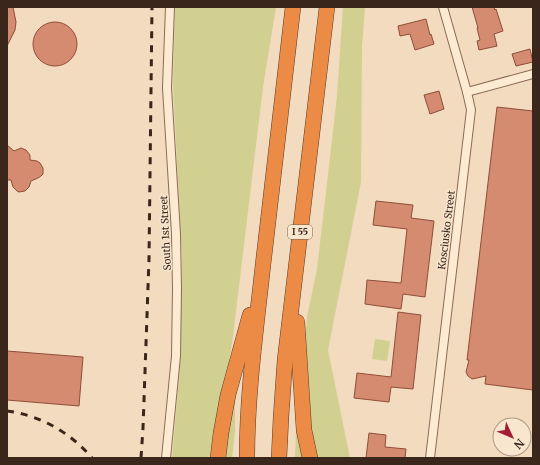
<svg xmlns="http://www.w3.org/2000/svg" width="540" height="465" viewBox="0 0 540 465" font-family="Merriweather,serif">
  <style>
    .green { fill: #d1d091 }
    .building { fill: #d48b70; stroke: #8e4e38 }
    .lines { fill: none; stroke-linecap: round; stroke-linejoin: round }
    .street-casing { stroke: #8c6a55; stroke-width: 10 }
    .highway-casing { stroke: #59392a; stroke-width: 16 }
    .street { stroke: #fcead2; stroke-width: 8 }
    .highway { stroke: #eb8b45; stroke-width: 15 }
    .rail { stroke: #3a261b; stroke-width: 3; stroke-dasharray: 7 7; stroke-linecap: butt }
    .labels { text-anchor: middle; stroke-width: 3; stroke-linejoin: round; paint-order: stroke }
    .shield { fill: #f9e6ce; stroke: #736051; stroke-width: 1 }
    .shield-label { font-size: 9px; font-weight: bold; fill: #3a261b }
    .street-label { font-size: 10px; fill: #3a261b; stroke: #f9e6ce }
  </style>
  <rect width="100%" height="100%" fill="#f2dbbe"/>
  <!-- green -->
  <g class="green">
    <polygon points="175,7 276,7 263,87 233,336 214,458 172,458 180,366 182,256 173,86"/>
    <polygon points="343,7 365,7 362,46 361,182 328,350 350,458 315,458 312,450 305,340 307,317 317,269 329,166 337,96"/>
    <polygon points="375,339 390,341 387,361 372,359"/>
    <polygon points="233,401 235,401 235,432 232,458 224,458"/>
    <polygon points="297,405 306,458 295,458"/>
  </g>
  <!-- building -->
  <g class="building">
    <polygon points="7,7 13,7 16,22 15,30 7,46"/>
    <polygon points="472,7 494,7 495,10 496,9 503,31 494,34 497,46 479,50 477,41 480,40 477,28 478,28"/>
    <polygon points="426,19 430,35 431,34 434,44 415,50 410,34 400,36 398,26"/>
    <circle cx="55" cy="44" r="22"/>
    <polygon points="530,49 533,62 516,66 512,54"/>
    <polygon points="439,91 444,109 430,114 424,95"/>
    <polygon points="497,107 533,111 533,390 485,384 486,376 472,379 468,376 466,372 469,360 467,360"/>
    <polygon points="7,145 14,151 21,148 26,150 30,155 30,160 37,161 40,163 43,168 43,174 41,176 38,178 31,181 29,187 25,191 19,192 17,191 13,187 11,180 7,180"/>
    <polygon points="376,201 413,205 411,218 434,221 425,297 403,294 401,309 365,304 367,280 401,283 407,229 373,225"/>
    <polygon points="398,312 421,315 413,389 391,387 389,402 354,398 357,373 391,377"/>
    <polygon points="7,351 83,357 79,406 7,400"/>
    <polygon points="369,433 386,435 385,447 406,449 405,458 366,458"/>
  </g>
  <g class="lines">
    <!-- street casing -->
    <g class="street-casing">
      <g id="street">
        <polyline points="467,92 533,74"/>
        <polyline points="166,458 176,356 177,289 176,234 167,88 170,7"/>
        <polyline points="430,458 471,110 467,92 443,7"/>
      </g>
    </g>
    <!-- highway casing -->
    <g class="highway-casing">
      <g id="highway">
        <polyline points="297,322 304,430 310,458"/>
        <polyline points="218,458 221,433 228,395 250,315"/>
        <path d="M247,458C247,394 256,329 263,265C273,179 283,93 293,7"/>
        <polyline points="279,458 281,417 285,360 327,7"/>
      </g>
    </g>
    <!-- street -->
    <use href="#street" class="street"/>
    <!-- highway -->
    <use href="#highway" class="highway"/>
    <!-- rail -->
    <g class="rail">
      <path d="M7,411C40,415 71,433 92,458"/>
      <polyline points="141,458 143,428 149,259 152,7"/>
    </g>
  </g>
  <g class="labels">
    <!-- shield labels -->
    <rect class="shield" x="288" y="225" width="24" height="14" rx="3"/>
    <g class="shield-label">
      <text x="300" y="235">I 55</text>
    </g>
    <!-- street labels -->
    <g class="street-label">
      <text transform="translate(446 230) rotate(-83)" y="4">Kosciusko Street</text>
      <text transform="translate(165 233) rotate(-93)" y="4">South 1st Street</text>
    </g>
  </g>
  <!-- border -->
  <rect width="540" height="465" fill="none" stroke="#3a261b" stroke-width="16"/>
  <!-- north arrow -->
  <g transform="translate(512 437) rotate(134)"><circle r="19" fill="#f9e6ce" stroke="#ad9986"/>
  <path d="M0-3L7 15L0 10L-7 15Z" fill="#a11f32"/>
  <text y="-6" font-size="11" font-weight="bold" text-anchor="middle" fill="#3a261b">N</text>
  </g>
</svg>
